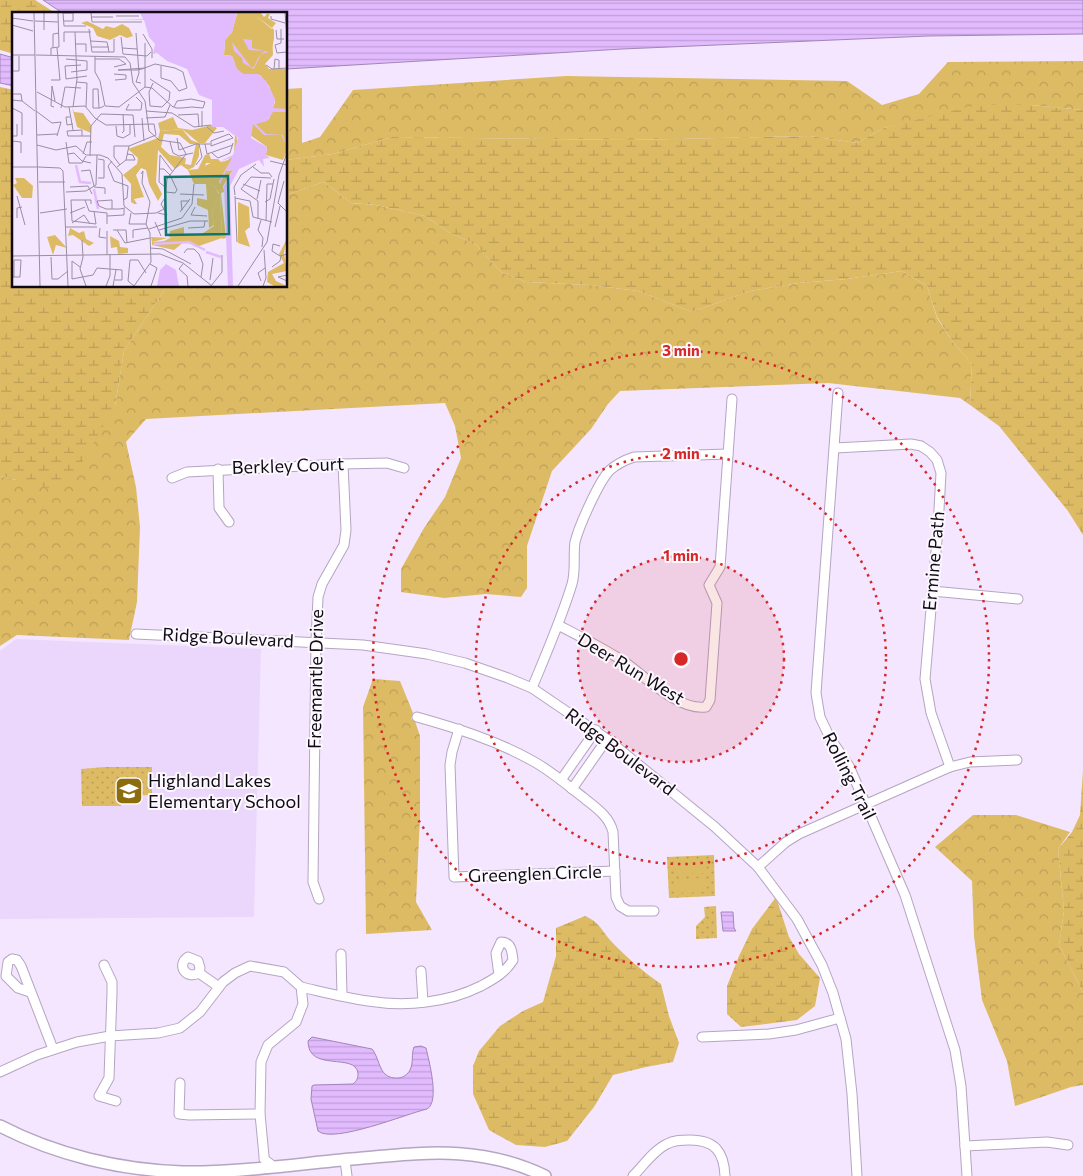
<svg xmlns="http://www.w3.org/2000/svg" width="1083" height="1176" viewBox="0 0 1083 1176" font-family="Commissioner,sans-serif">
  <style>
    .built { fill: #ecd7fc }
    .grass { fill: url(#grass-dots) }
    .forest { fill: url(#forest-crowns) }
    .wetland { fill: url(#wetland-marsh) }
    .pitch { fill: #ddbb65 }
    .water { fill: url(#water-rules); stroke: #a286b8 }
    .lines { fill: none; stroke-linecap: round; stroke-linejoin: round }
    .minor-casing { stroke: #b5a5c2; stroke-width: 11 }
    .tertiary-casing { stroke: #b5a5c2; stroke-width: 14 }
    .minor { stroke: #fff; stroke-width: 9 }
    .tertiary { stroke: #fff; stroke-width: 11 }
    .ring { fill: none; stroke: #d62828; stroke-width: 2.5; stroke-dasharray: 2.5 5 }
    .labels { text-anchor: middle; stroke-width: 4; stroke-linejoin: round; paint-order: stroke }
    .street-label { font-size: 18px; fill: #100a14; stroke: #fcf8fe }
    .poi-label { font-size: 18px; fill: #100a14; stroke: #fcf8fe; text-anchor: start }
    .inset-river { fill: none; stroke: #e1bbfe; stroke-width: 2.5 }
    .inset-road { fill: none; stroke: #998ea1; stroke-width: 1 }
    .view { fill: #0f766e; fill-opacity: 0.15; stroke: #0f766e; stroke-width: 2.5 }
    .inset-edge { fill: none; stroke: #100a14; stroke-width: 2.5 }
    .centre { fill: #d62828; stroke: #fcf8fe; stroke-width: 2.5 }
    .ring-label { font-size: 15px; text-anchor: middle; font-weight: bold; fill: #d62828; stroke: #fcf8fe; stroke-width: 4; stroke-linejoin: round; paint-order: stroke }
  </style>
  <defs>
    <pattern id="grass-dots" width="8" height="8" patternUnits="userSpaceOnUse" patternTransform="scale(1.25)"><rect width="8" height="8" fill="#ddbb65"/><path d="M2 2h.1M6 6h.1" fill="none" stroke="#bd9f57" stroke-width="1.8" stroke-linecap="round"/></pattern>
    <pattern id="forest-crowns" width="20" height="18" patternUnits="userSpaceOnUse" patternTransform="scale(1.25)"><rect width="20" height="18" fill="#ddbb65"/><path d="M2 6a3 3 0 1 1 6 0M12 15a3 3 0 1 1 6 0" fill="none" stroke="#bd9f57"/></pattern>
    <pattern id="wetland-marsh" width="20" height="14" patternUnits="userSpaceOnUse" patternTransform="scale(1.25)"><rect width="20" height="14" fill="#ddbb65"/><path d="M1 5h8M5 5V1M11 12h8M15 12V8" fill="none" stroke="#bd9f57"/></pattern>
    <pattern id="water-rules" width="6" height="5" patternUnits="userSpaceOnUse" patternTransform="scale(1.25)"><rect width="6" height="5" fill="#e1bbfe"/><path d="M0 2.5h6" fill="none" stroke="#c09fd9"/></pattern>
  </defs>
  <rect width="100%" height="100%" fill="#f4e6ff"/>
  <!-- built -->
  <polygon class="built" points="16,639 261,649 254,917 0,919 0,651"/>
  <!-- grass -->
  <g class="grass">
    <polygon points="105,767 152,767 152,795 121,796 121,806 82,806 81,769"/>
    <polygon points="714,855 715,896 669,898 667,857"/>
    <polygon points="716,906 717,938 696,939 696,926 705,917 704,907"/>
  </g>
  <!-- forest -->
  <g class="forest">
    <polygon points="1083,61 1083,110 1031,105 990,105 884,128 857,143 810,136 626,140 392,137 333,154 286,160 286,89 302,88 302,143 320,137 353,90 566,76 847,81 882,105 919,94 948,62"/>
    <polygon points="324,182 351,203 376,205 425,216 450,233 475,244 501,272 526,282 590,285 638,291 692,312 750,291 799,283 847,279 902,271 927,286 937,318 952,341 972,364 970,405 960,398 828,383 620,391 608,404 591,429 552,471 527,546 527,588 521,597 486,594 444,598 401,592 401,569 424,528 445,497 461,458 455,426 445,403 146,419 126,442 136,487 140,527 137,602 129,640 17,635 0,646 0,476 16,480 115,406 124,351 167,286 286,286 286,195"/>
    <polygon points="373,679 400,681 413,713 411,719 415,721 420,736 420,817 416,902 432,930 366,934 363,707"/>
    <polygon points="973,815 1016,815 1070,832 1058,849 1064,911 1059,945 1083,993 1083,1085 1071,1087 1015,1106 1007,1061 982,1000 974,936 972,881 935,847"/>
  </g>
  <!-- wetland -->
  <g class="wetland">
    <polygon points="0,0 35,0 57,14 14,14 14,54 0,50"/>
    <polygon points="0,87 14,90 14,286 167,286 124,351 115,406 72,480 53,489 0,476"/>
    <polygon points="990,105 1031,105 1083,110 1083,535 1068,511 999,426 970,405 972,364 952,341 937,317 927,286 902,271 847,279 799,283 750,291 692,312 638,291 590,285 526,282 501,272 475,244 450,233 425,216 376,205 351,203 324,182 286,195 286,160 333,154 392,137 626,140 810,136 857,143 884,128 967,107"/>
    <polygon points="1083,771 1083,993 1059,945 1064,911 1058,849 1072,832 1080,815"/>
    <polygon points="776,897 789,937 799,954 820,978 815,1006 797,1020 741,1027 727,1014 727,986 739,956 752,929"/>
    <path d="M585,916C600,923 600,928 610,940C625,956 642,971 661,984L669,1016L679,1043L673,1062L646,1067L613,1075L594,1107L567,1141L545,1147L516,1145L489,1130L473,1094V1066L479,1051L500,1026L523,1011L543,1002L556,956V928Z"/>
  </g>
  <!-- pitch -->
  <g class="pitch">
    <polygon points="706,859 706,873 675,874 675,860"/>
    <polygon points="706,878 707,892 676,893 676,879"/>
  </g>
  <!-- water -->
  <g class="water">
    <polygon points="43,0 1083,0 1083,34 928,36 622,49 286,69 286,14 64,14"/>
    <polygon points="0,54 14,58 14,86 0,83"/>
    <polygon points="721,912 733,912 734,928 736,931 723,931"/>
    <path d="M312,1037L372,1049C381,1060 378,1079 398,1078C403,1078 408,1074 410,1070C414,1062 411,1054 414,1047L421,1046L426,1048C429,1061 440,1102 427,1109C406,1114 333,1144 318,1131L311,1099L312,1086L314,1085L353,1084C357,1081 358,1078 358,1073C355,1052 308,1073 308,1041Z"/>
  </g>
  <g class="lines">
    <!-- minor casing -->
    <g class="minor-casing">
      <g id="minor">
        <polyline points="838,393 816,693 820,717 830,738 849,766 905,895 955,1050 961,1086 967,1176"/>
        <polyline points="835,448 911,444 921,446 930,452 937,460 941,473 938,528 925,679 931,713 950,767"/>
        <polyline points="218,469 219,508 229,522"/>
        <polyline points="172,478 187,472 343,464 387,463 404,468"/>
        <polyline points="932,591 1018,599"/>
        <path d="M558,625C581,637 605,649 626,663C647,678 679,711 706,707L710,700L717,603L709,585L720,567L732,399"/>
        <polyline points="136,634 363,645 427,654 465,663 508,678 532,688 607,739 715,827 758,867 797,919 822,965 833,993 846,1039 852,1094 857,1176"/>
        <path d="M532,688C546,654 561,620 572,584C576,570 573,556 575,542C579,526 599,481 610,470C617,464 625,460 634,457L728,454"/>
        <path d="M417,717C456,728 495,740 531,760C550,770 567,785 584,798C596,808 609,816 613,832L616,897L620,906L628,911H654"/>
        <polyline points="459,729 452,752 450,765 454,877 615,871"/>
        <polyline points="561,780 596,730"/>
        <polyline points="572,789 607,739"/>
        <polyline points="758,867 786,842 799,834 950,767 970,762 1017,760"/>
        <polyline points="319,899 313,882 316,643 318,597 322,584 344,545 346,530 343,464"/>
        <polyline points="341,954 342,995"/>
        <polyline points="104,965 112,982 112,993 109,1078 99,1096 116,1101"/>
        <polyline points="421,971 423,1002"/>
        <path d="M199,973C186,980 176,965 188,957L198,961L200,968L199,973L219,987"/>
        <path d="M301,987C323,992 346,998 368,1001C406,1007 447,1003 481,986C494,979 505,973 513,960C512,951 511,942 501,942L496,953L499,975"/>
        <polyline points="30,992 18,988 6,976 8,962 12,959 17,960 21,966 53,1049"/>
        <polyline points="702,1037 769,1034 796,1030 840,1018"/>
        <polyline points="0,1072 37,1055 77,1042 110,1036 158,1033 180,1028 200,1012 223,982 235,973 250,966 284,972 301,987 303,1004 296,1022 268,1045 261,1062 260,1114 264,1156 264,1159 273,1166"/>
        <polyline points="180,1083 179,1114 189,1115 260,1114"/>
        <polyline points="965,1146 1047,1142 1068,1145"/>
        <polyline points="345,1160 347,1176"/>
        <path d="M633,1176C643,1166 654,1150 667,1144C674,1140 682,1140 690,1140C715,1140 724,1152 725,1176"/>
      </g>
    </g>
    <!-- tertiary casing -->
    <g class="tertiary-casing">
      <path id="tertiary" d="M0,1126C56,1155 120,1170 182,1172C237,1173 297,1164 352,1159C423,1153 478,1144 545,1176"/>
    </g>
    <!-- minor -->
    <use href="#minor" class="minor"/>
    <!-- tertiary -->
    <use href="#tertiary" class="tertiary"/>
  </g>
  <!-- distance rings -->
  <circle cx="681" cy="659" r="103" fill="#d62828" fill-opacity=".12"/>
  <g class="ring">
    <circle cx="681" cy="659" r="103"/>
    <circle cx="681" cy="659" r="205"/>
    <circle cx="681" cy="659" r="308"/>
  </g>
  <!-- icons -->
  <defs>
    <g id="school-square" transform="scale(1.4375)"><rect x="-9" y="-9" width="18" height="18" rx="4" fill="#8c6d0e" stroke="#fcf8fe"/><path d="M0-5L7-2L0 1L-7-2ZM-4 1L0 2.5L4 1V4Q0 6-4 4Z" fill="#fff"/></g>
  </defs>
  <g fill-rule="evenodd">
    <use href="#school-square" x="129" y="791"/>
  </g>
  <g class="labels">
    <!-- street labels -->
    <g class="street-label">
      <text transform="translate(288 466) rotate(-2)" y="6">Berkley Court</text>
      <text transform="translate(934 561) rotate(-85)" y="6">Ermine Path</text>
      <text transform="translate(228 638) rotate(3)" y="6">Ridge Boulevard</text>
      <text transform="translate(631 669) rotate(31)" y="6">Deer Run West</text>
      <text transform="translate(316 679) rotate(-89)" y="6">Freemantle Drive</text>
      <text transform="translate(620 752) rotate(37)" y="6">Ridge Boulevard</text>
      <text transform="translate(849 776) rotate(63)" y="6">Rolling Trail</text>
      <text transform="translate(535 874) rotate(-2)" y="6">Greenglen Circle</text>
    </g>
    <!-- poi labels -->
    <g class="poi-label">
      <text x="148" y="787">Highland Lakes<tspan x="148" dy="21">Elementary School</tspan></text>
    </g>
  </g>
  <!-- overview -->
  <g transform="translate(12 12)">
    <rect width="275" height="275" fill="#f4e6ff"/>
    <path d="M224,5H245L260,17L261,43L253,52L257,57H275V139L271,148L254,143L255,135L238,123L240,112L257,107L263,90L257,74L248,63L231,62L225,58L220,44L212,43L213,28L220,20ZM170,117L179,128L187,131V144L182,155L176,158L169,153L163,157L146,138L144,170L150,182L146,189L137,172L134,158L129,156L124,163L132,185L122,187L125,192H122L119,190V172L111,163L125,152L126,146L116,137L146,126L148,119ZM152,122L167,123L178,132H184L179,153L173,152L174,146L158,143L149,135ZM275,227L272,241L275,259L260,262L264,269L275,274H262L255,270L256,260L272,251L267,242Z" fill="#ddbb65" fill-rule="evenodd"/>
    <path d="M197,142L199,147H206L202,151H194L190,167L203,175L207,182L200,201L202,213L197,216L196,198L185,193V186L195,188L194,172H182L176,158L186,157L193,143ZM211,173L212,180L209,181L214,226L210,227L208,179ZM172,215V222L140,230L139,225L157,226L158,219Z" fill="#ddbb65"/>
    <path d="M225,1H249L252,5L255,2L252,1L258,2L256,6L264,11L260,16L262,18V27L260,36V16L245,5L224,7ZM75,9L91,17L94,14L102,16L110,12L117,16L121,24L115,26L108,23L98,28L85,24L81,16L69,11ZM60,95L62,100L71,101L79,113V121L65,115ZM161,105L166,116L180,118L200,113L205,116L193,131H187L170,117L148,119L146,111ZM223,121L226,130L220,152L207,169L208,172L214,159L221,158L208,179L210,226L184,235L173,229L162,238L140,233V230L152,229L166,222L188,223L202,214L200,201L207,181L203,175L190,168L191,155L206,147L209,150L216,148L222,143ZM3,166H12L21,174L20,186H10L1,173L5,171ZM226,190L237,195L238,215L233,219L238,235L226,231ZM58,216L67,221L72,219L74,227L82,231L77,234L61,223L56,224ZM43,223L55,236L44,233L41,243L35,225ZM98,224L107,229L108,235L116,236V241L106,242L105,235L99,236Z" fill="#ddbb65"/>
    <path d="M105,1H225L220,20L213,28L212,43L220,44L225,57L231,62H246L254,69L263,87L261,96L275,97V100H261L255,109L244,112L254,122L271,123L275,133L269,123H252L241,112L239,126L255,135L254,143L258,146L251,147L252,155L247,148L227,157L218,174L221,274H216L212,174L221,158L214,159L208,172L207,169L220,146L208,149L221,143L226,126L211,115H200V88L187,83L175,57L155,49L145,41L141,42L143,32L137,25L132,8H106L131,7L128,1ZM231,27L240,28V36L257,40L249,42L242,57L231,51L230,46L222,39L220,30L239,55H242L246,46L250,41L253,39L237,38ZM154,252L164,258L167,274H145L148,258Z" fill="#e1bbfe"/>
    <path class="inset-river" d="M64,153L68,170L79,171M82,177L86,197M141,232L177,230L193,238M194,240L209,245"/>
    <path class="inset-road" d="M22,1L28,274M32,1V18M51,1L52,14H74M51,1H61V9H52M79,1L80,10H130M273,1L275,24M104,4H127M259,4V7L273,11M79,5H101M0,6L21,9M23,9L46,10M0,13L21,19M77,17L80,40H102V27M269,17V31L263,33L265,41L275,40M264,18L265,27H272M124,21L127,61L124,70L129,71M131,22L140,37V46M109,25L111,42L135,44L139,40M79,29L95,30L97,40M52,30V20H79M133,31V75M63,32H74V40M41,35V22L47,21M80,35H97M110,36L125,37M0,43H23M24,43L113,45L118,51L121,71L133,89L137,119L147,128L168,131L174,142L155,167L152,197L144,201L122,202L112,194L110,162L96,146L88,143H74L64,134L44,138L25,133M39,43V36L47,35L46,1M83,44V60L88,69L93,94L107,95L133,75M54,47L75,49V58L59,60M83,47H107L114,52L102,55M69,53L53,54L54,67L75,64M254,53L260,57L275,56M133,56L106,58H125L130,57L143,52L163,56L171,60L175,76L167,79L159,69L149,66V54M262,57L263,47L267,48V57M0,59H7V44M102,62L114,63V67L103,68M138,67L158,80L157,88L150,95L138,94L137,80L141,71M39,68H48L45,36M65,70L75,71L74,95M0,73V96L10,101V123M40,74L39,94L42,95M40,74L43,89M133,75L140,76L161,95H162L164,96H170L180,95L191,96L193,90L179,87L165,89L162,95M25,80L53,95L73,94L83,106L94,113L142,112L144,123L117,134L114,148L105,155M1,82H9L10,89M0,88L10,89L23,99M117,92L114,98H129L130,91L124,85M57,95L61,118M61,95L65,67L63,20M49,96L53,75L69,76M87,96L86,77H81V96H88L92,94M24,99L40,111M134,99L160,101L182,115L199,113M190,99V115M166,103L186,102L187,115M58,105H54L55,113L61,112M130,106L132,129M134,106L153,105L158,93M40,111L49,110L45,124M104,114L105,124L111,126L118,122V112M195,115L202,121L212,119M110,121L112,119L111,102M217,122L221,126L199,134V129ZM25,123L45,122M0,124H5V112M70,124V118L55,119L56,124H79M165,126L167,138L184,132H198M0,129L9,130V141M54,130L57,151H70L74,144M158,130L161,141L167,144L181,141M193,132L195,142L221,133M200,141L206,146L218,141L221,131M56,142L62,141L70,149L79,151M71,142L75,130H80M78,144L79,114L89,102L121,103L123,125M114,148H123L121,143L115,142M100,149L96,154L102,169L116,174L115,186L111,188M258,149L275,153M108,153L102,145V134H117M184,153L190,145L187,132M0,155H26M26,155L48,156L51,159L56,274M241,155L249,161H257L260,165M147,157H152L158,163L165,178L163,181L154,180M69,159L78,158L82,174M86,166H92V148L86,147M272,169L266,191L275,200M27,170H53M231,172L248,179M58,175L76,174L80,182M82,175L93,176V182M153,175L147,170L148,143L160,159M54,180L74,179L84,173L85,143M168,182L192,183M223,183L222,175L229,163L244,152M5,184L13,213M223,184L225,230M223,186L238,189L241,205L260,210M245,187L249,168M73,188L77,199L95,201V212M253,190L258,187L262,167M79,192V188H59L60,209L84,212L82,199M183,195L179,203L195,204M100,197V188L85,189L87,194L94,197H108L113,196M170,198L169,189H177M168,200L178,187M28,201L55,197M58,201L73,195M119,201L117,212H134M146,201L155,203L149,192L154,184M95,204L112,203V197M5,206V196L10,195M246,207V189L229,177L239,165L259,166M249,208L246,218L251,226L250,235M254,209L255,172H261M143,210L149,224M60,211L72,203L78,212M53,215H85M263,215L268,194M88,216L87,225L94,226M176,216L192,215L193,209M137,217L170,206L180,192L182,172M101,218H114L115,231M105,218L113,231L138,226M147,218L178,209H196M95,219V243M121,226V218L136,216M70,228L71,245L68,257L74,274M268,234L261,232L260,239L268,244L275,242M138,236L151,237L179,252M172,241L175,237H182L187,242L191,252L189,265M0,244L148,242L171,251L200,274M39,245L40,267H46L56,259M138,252L145,256L139,274M171,252L167,257L175,264L176,274M68,255L60,249V267L81,263L85,256L110,258V268H103M260,255L268,249L269,244M275,263L266,265L275,269M0,265H8L9,248H2V265M198,268L201,246M249,269L246,261L253,256M94,274L98,264V242M101,274L104,258M122,274L139,250L138,221L134,212L138,190L130,171L131,159L129,162M122,274L116,269L118,248H126L134,261M199,274L210,260V243M226,274L255,230L267,163L275,141M251,274L254,266L252,238"/>
    <path class="view" d="M216,164L217,222L154,223L153,165Z"/>
    <rect width="275" height="275" class="inset-edge"/>
  </g>
  <circle cx="681" cy="659" r="8" class="centre"/>
  <g class="ring-label">
    <text x="681" y="356">3 min</text>
    <text x="681" y="459">2 min</text>
    <text x="681" y="561">1 min</text>
  </g>
</svg>
